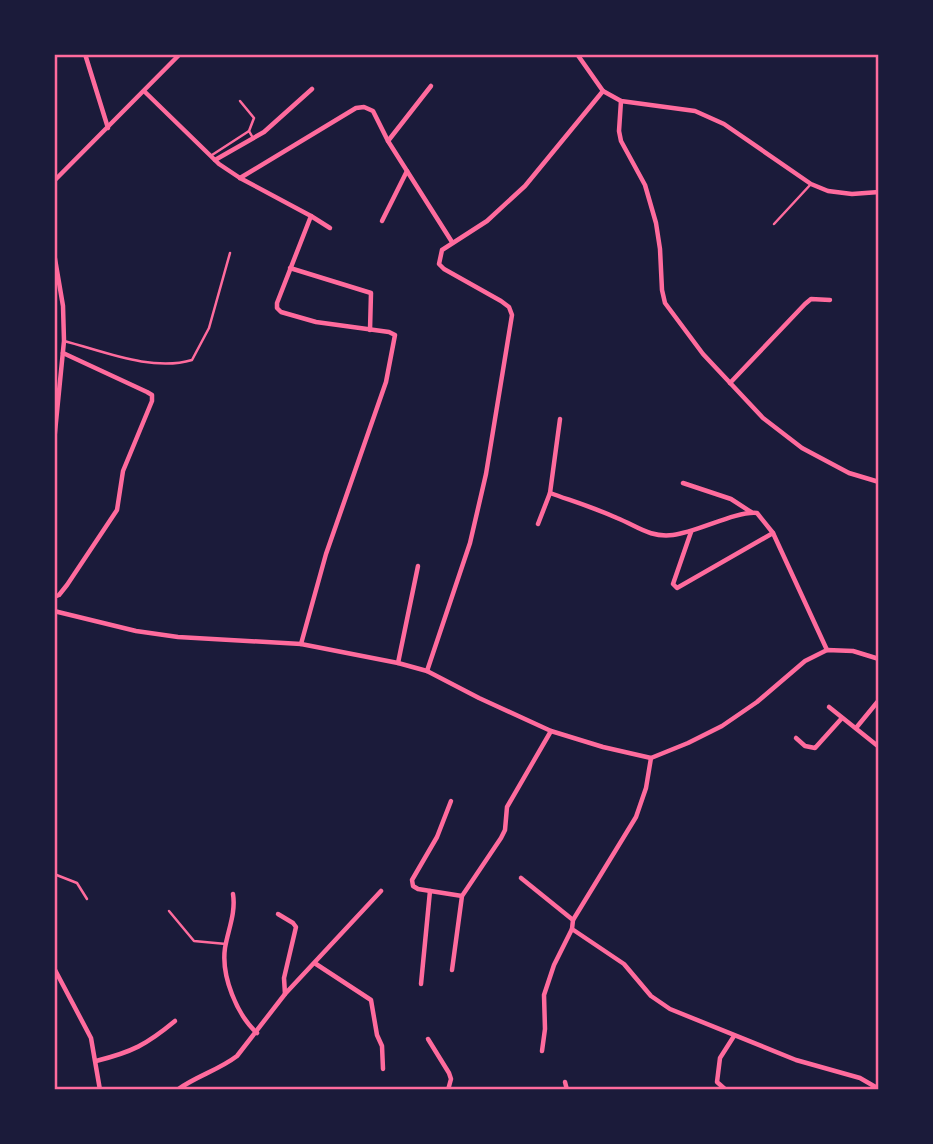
<svg xmlns="http://www.w3.org/2000/svg" width="933" height="1144" viewBox="0 0 933 1144" font-family="'DejaVu Sans',sans-serif">
  <style>
    .lines { fill: none; stroke-linecap: round; stroke-linejoin: round }
    .service { stroke: #ff6b9d; stroke-width: 2.5 }
    .minor { stroke: #ff6b9d; stroke-width: 4.5 }
    .neatline { fill: none; stroke: #ff6b9d; stroke-width: 2.5 }
  </style>
  <rect width="100%" height="100%" fill="#1b1b3a"/>
  <g class="lines">
    <!-- service -->
    <g class="service">
      <polyline points="240,101 254,118 249,131"/>
      <polyline points="212,155 249,131 253,138"/>
      <polyline points="774,224 811,184"/>
      <path d="M64,341C103,351 152,372 192,360L209,328L230,253"/>
      <polyline points="54,874 77,883 87,899"/>
      <polyline points="169,911 194,941 226,944"/>
    </g>
    <!-- minor -->
    <g class="minor">
      <polyline points="85,54 108,128"/>
      <polyline points="577,54 603,91 621,101 695,111 724,124 811,184 828,191 852,194 879,192"/>
      <polyline points="145,92 219,164 240,178 311,216 277,303 277,308 281,312 316,322 389,332 395,335 386,382 326,554 301,644"/>
      <polyline points="621,101 619,131 621,141 645,185 656,223 660,249 662,290 665,303 703,354 763,418 802,448 849,473 879,482"/>
      <polyline points="388,141 431,86"/>
      <polyline points="215,160 264,132 312,89"/>
      <polyline points="240,178 356,108 364,107 373,111 388,141 452,242"/>
      <polyline points="54,181 180,54"/>
      <polyline points="311,216 330,228"/>
      <polyline points="382,221 407,171"/>
      <polyline points="54,253 63,306 64,341 54,442"/>
      <polyline points="290,268 371,293 370,330"/>
      <polyline points="730,383 805,304 811,299 830,300"/>
      <polyline points="683,483 731,499 751,512"/>
      <path d="M550,493C572,501 595,508 617,518C637,526 650,538 673,535C698,532 735,511 757,513L773,533L827,650"/>
      <polyline points="538,524 550,493 560,419"/>
      <polyline points="691,532 673,584 677,588 773,533"/>
      <polyline points="54,597 59,595 67,585 117,510 123,471 152,401 152,395 147,392 63,353"/>
      <polyline points="54,611 136,631 178,637 301,644 398,663 427,671 479,698 551,731 603,747 651,758 688,743 722,726 757,702 805,661 827,650 853,651 879,659"/>
      <polyline points="398,663 418,566"/>
      <polyline points="427,671 470,543 486,474 512,315 509,307 501,301 444,269 439,264 442,250 487,221 525,186 603,91"/>
      <polyline points="829,707 879,747"/>
      <polyline points="856,728 879,700"/>
      <polyline points="796,738 805,746 815,748 842,718"/>
      <polyline points="651,758 646,788 636,817 573,920 572,929 624,964 651,996 670,1009 796,1060 860,1078 879,1089"/>
      <polyline points="451,801 437,837 412,880 413,886 418,889 462,896"/>
      <polyline points="521,878 573,920"/>
      <path d="M233,894C236,913 228,930 225,948C221,976 237,1015 257,1033"/>
      <polyline points="278,914 293,923 296,927 284,978 285,994"/>
      <polyline points="316,964 371,1000 377,1035 382,1046 383,1069"/>
      <polyline points="54,968 91,1038 100,1090"/>
      <polyline points="452,970 462,896 501,838 505,830 507,807 551,731"/>
      <polyline points="421,984 430,891"/>
      <polyline points="428,1039 449,1073 451,1079 448,1090"/>
      <polyline points="542,1051 545,1029 544,995 554,965 572,929"/>
      <path d="M96,1061C132,1052 146,1045 175,1021"/>
      <polyline points="565,1082 567,1090"/>
      <path d="M177,1090C196,1076 219,1070 237,1056L285,994L381,891"/>
      <polyline points="726,1090 717,1082 720,1058 734,1036"/>
    </g>
  </g>
  <!-- border -->
  <rect width="933" height="1144" fill="none" stroke="#1b1b3a" stroke-width="112"/>
  <rect x="56" y="56" width="821" height="1032" class="neatline"/>
</svg>
